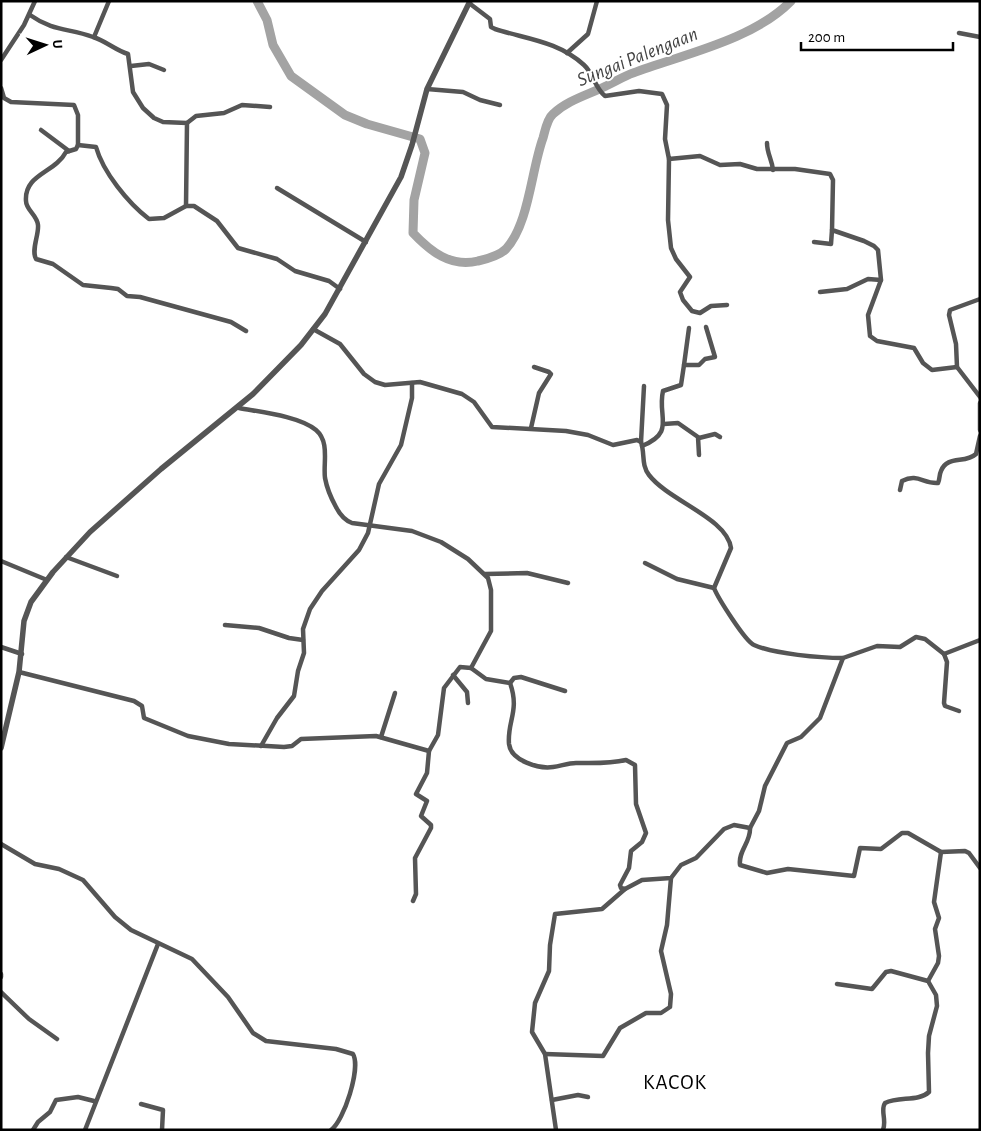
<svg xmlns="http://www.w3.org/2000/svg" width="981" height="1131" viewBox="0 0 981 1131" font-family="'Alegreya Sans',sans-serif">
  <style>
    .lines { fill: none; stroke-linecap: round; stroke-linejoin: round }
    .river { stroke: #a3a3a3; stroke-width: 9 }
    .minor { stroke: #555; stroke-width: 4.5 }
    .tertiary { stroke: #555; stroke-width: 5.5 }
    .labels { text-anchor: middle; stroke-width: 4; stroke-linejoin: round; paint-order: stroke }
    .water-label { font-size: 20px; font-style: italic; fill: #444; stroke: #fff }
    .quarter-label { font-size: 21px; letter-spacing: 1px; fill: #000; stroke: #fff }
  </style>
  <rect width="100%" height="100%" fill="#fff"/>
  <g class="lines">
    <!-- river -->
    <path class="river" d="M257,1L267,20L273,45L291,76L345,115L367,124L420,139L425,153L414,200L413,233C430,251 451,268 478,261C487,259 499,256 506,249C529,224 531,171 543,138C545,131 547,119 553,114C568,100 588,95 606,86C615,82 624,76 633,73C684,54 753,40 791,1"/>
    <!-- minor -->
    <g class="minor">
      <path d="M469,3L490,19L491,27L495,29C526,39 558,41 584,65C593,73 595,88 605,96L639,91L662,94L667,105L665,139L669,159L700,156L720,165L740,164L757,169H795L830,174L833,180L832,230L864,241L874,246L878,250L881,280L868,315L870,336L877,341L914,348L923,363L932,370L957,367"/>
      <path d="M30,15C54,32 69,28 93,37C106,41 115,50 128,54L133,92L143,108L154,118L163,122L187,123L186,206"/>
      <polyline points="959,33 980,37"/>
      <polyline points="94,37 109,1"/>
      <polyline points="567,53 588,34 597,1"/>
      <polyline points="1,60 24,25 35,1"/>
      <polyline points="131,66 149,64 164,70"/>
      <path d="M1,88L4,98L11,102L74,105L78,115V145L96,147C103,172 128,203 149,219L164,218L186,206H194L217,221L238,248L277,259L295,271L329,281L340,289"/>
      <polyline points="427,89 463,92 480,100 500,105"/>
      <polyline points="187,123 196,116 224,113 242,105 270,107"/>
      <polyline points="41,130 69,151"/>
      <path d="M767,143C767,154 772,159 773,170"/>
      <path d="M78,145L76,149L66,152C55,173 24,174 26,201C26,210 37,215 38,225C39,235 31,250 36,259L53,264L83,285L111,288L118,289L127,296L140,297L231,322L246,331"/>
      <polyline points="669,159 668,220 671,248 676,259 690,277 680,292 683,300 692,311 700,313 711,306 727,305"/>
      <polyline points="277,188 366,242"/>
      <polyline points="814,242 831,244 832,230"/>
      <polyline points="820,292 847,289 868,279 881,280"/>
      <polyline points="980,299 950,310 949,315 956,344 957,367 980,397"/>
      <path d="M313,329L340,344L364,374L375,382L385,385L420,382L462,394L474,402L492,427L566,431L588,435L613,445L637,440L641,442C645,453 641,465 649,475C669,501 727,518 731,548L714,588C718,598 745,641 754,645C774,654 821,658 843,658"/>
      <polyline points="684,365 689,328"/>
      <polyline points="980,403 980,430"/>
      <path d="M239,408C260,412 299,416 316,430C330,442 323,463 325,478C327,489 331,498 336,507C340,515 344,520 352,523L412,531L441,542L468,559L488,578L491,590V631L471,668L486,679L510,683C520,711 507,721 509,744C511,761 539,769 553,767C561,766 568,763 576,763C594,763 609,764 626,760L635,765L636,804L646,833L642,842L631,851L629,868L620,885L621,888L625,889"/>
      <polyline points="664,424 678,423 698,437 699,455"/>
      <polyline points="531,428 539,393 551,374 549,372 534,367"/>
      <polyline points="699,438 715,434 720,437"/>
      <polyline points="641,442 644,386"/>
      <path d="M642,446C676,432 657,417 663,391L681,385L684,365H699L705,359L715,357L706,327"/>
      <path d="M900,490L902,481C918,473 923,484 938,483C940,479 939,475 941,471C947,455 965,464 976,454L980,436"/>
      <polyline points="66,557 117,576"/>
      <polyline points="1,561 47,580"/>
      <polyline points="645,563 677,579 714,588"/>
      <polyline points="485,574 527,573 568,583"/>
      <polyline points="225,625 259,628 289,638 303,640"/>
      <polyline points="1,647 22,654"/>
      <polyline points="944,654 947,662 944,703 945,706 959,711"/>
      <polyline points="19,672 134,701 142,706 144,718 188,736 229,744 284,747 292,746 301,739 376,736 429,751 438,735 444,688 460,667 471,668"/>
      <polyline points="453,675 467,692 468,703"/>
      <polyline points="510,683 514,678 521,677 565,691"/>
      <polyline points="381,737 395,693"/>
      <polyline points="261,746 277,718 294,696 298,671 304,653 303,629 310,609 322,591 359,550 368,533 379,484 401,445 412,398 412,383"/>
      <path d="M750,828C751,842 738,851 740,865L767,873L788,869L854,876L860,848L881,849L902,833H908L941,852L965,851L969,853L980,868"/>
      <path d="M1,844L35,864L59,869L83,880L115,917L131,930L192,959L228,997L253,1033L266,1041L336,1049L353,1054C361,1068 344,1121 331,1130"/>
      <polyline points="413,901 416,894 415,858 431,828 431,825 421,816 427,801 416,794 427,773 429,751"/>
      <polyline points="1,974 1,977"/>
      <polyline points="928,981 938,963 939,956 935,929 939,918 934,902 941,852"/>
      <path d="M837,984L872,989L886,972L891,971L928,981L936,995L937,1006L929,1036L928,1053L929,1092C918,1102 899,1096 885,1103C880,1110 887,1120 883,1130"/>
      <polyline points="1,992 29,1019 57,1039"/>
      <polyline points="545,1054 603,1056 620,1028 646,1013 661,1013 670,1007 671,994 661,951 667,925 671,878"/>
      <polyline points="552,1100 578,1095 588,1097"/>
      <polyline points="141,1104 163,1110 162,1130"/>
      <polyline points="33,1130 38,1122 50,1112 56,1100 78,1097 94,1101"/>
      <polyline points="85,1130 158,944"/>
      <polyline points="556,1130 545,1054 532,1032 535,1003 549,971 550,945 555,914 602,909 625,889 642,880 671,878 681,865 696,858 724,829 734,825 750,828 759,811 765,786 787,743 801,737 820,718 843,658 877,646 900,647 916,637 925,639 944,654 980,640"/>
    </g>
    <!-- tertiary -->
    <polyline class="tertiary" points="1,748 19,672 24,621 31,602 53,572 90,532 161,469 253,394 301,345 325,314 401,177 412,145 427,89 470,1"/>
  </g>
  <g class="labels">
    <!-- water labels -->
    <g class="water-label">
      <text transform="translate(637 56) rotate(-22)" y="7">Sungai Palengaan</text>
    </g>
    <!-- quarter labels -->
    <g class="quarter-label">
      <text x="675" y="1089">KACOK</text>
    </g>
  </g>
  <!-- border -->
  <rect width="981" height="1131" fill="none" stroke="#000000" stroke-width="5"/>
  <!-- north arrow -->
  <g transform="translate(45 45) rotate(86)" stroke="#ffffff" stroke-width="4" paint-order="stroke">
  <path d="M0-4L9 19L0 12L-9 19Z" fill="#000000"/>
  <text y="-8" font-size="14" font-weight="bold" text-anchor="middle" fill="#000000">U</text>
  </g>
  <!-- scale -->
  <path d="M801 42v8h152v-8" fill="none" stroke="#000000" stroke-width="2.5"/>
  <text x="808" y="42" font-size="15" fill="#000000" stroke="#ffffff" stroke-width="4" paint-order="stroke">200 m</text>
</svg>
